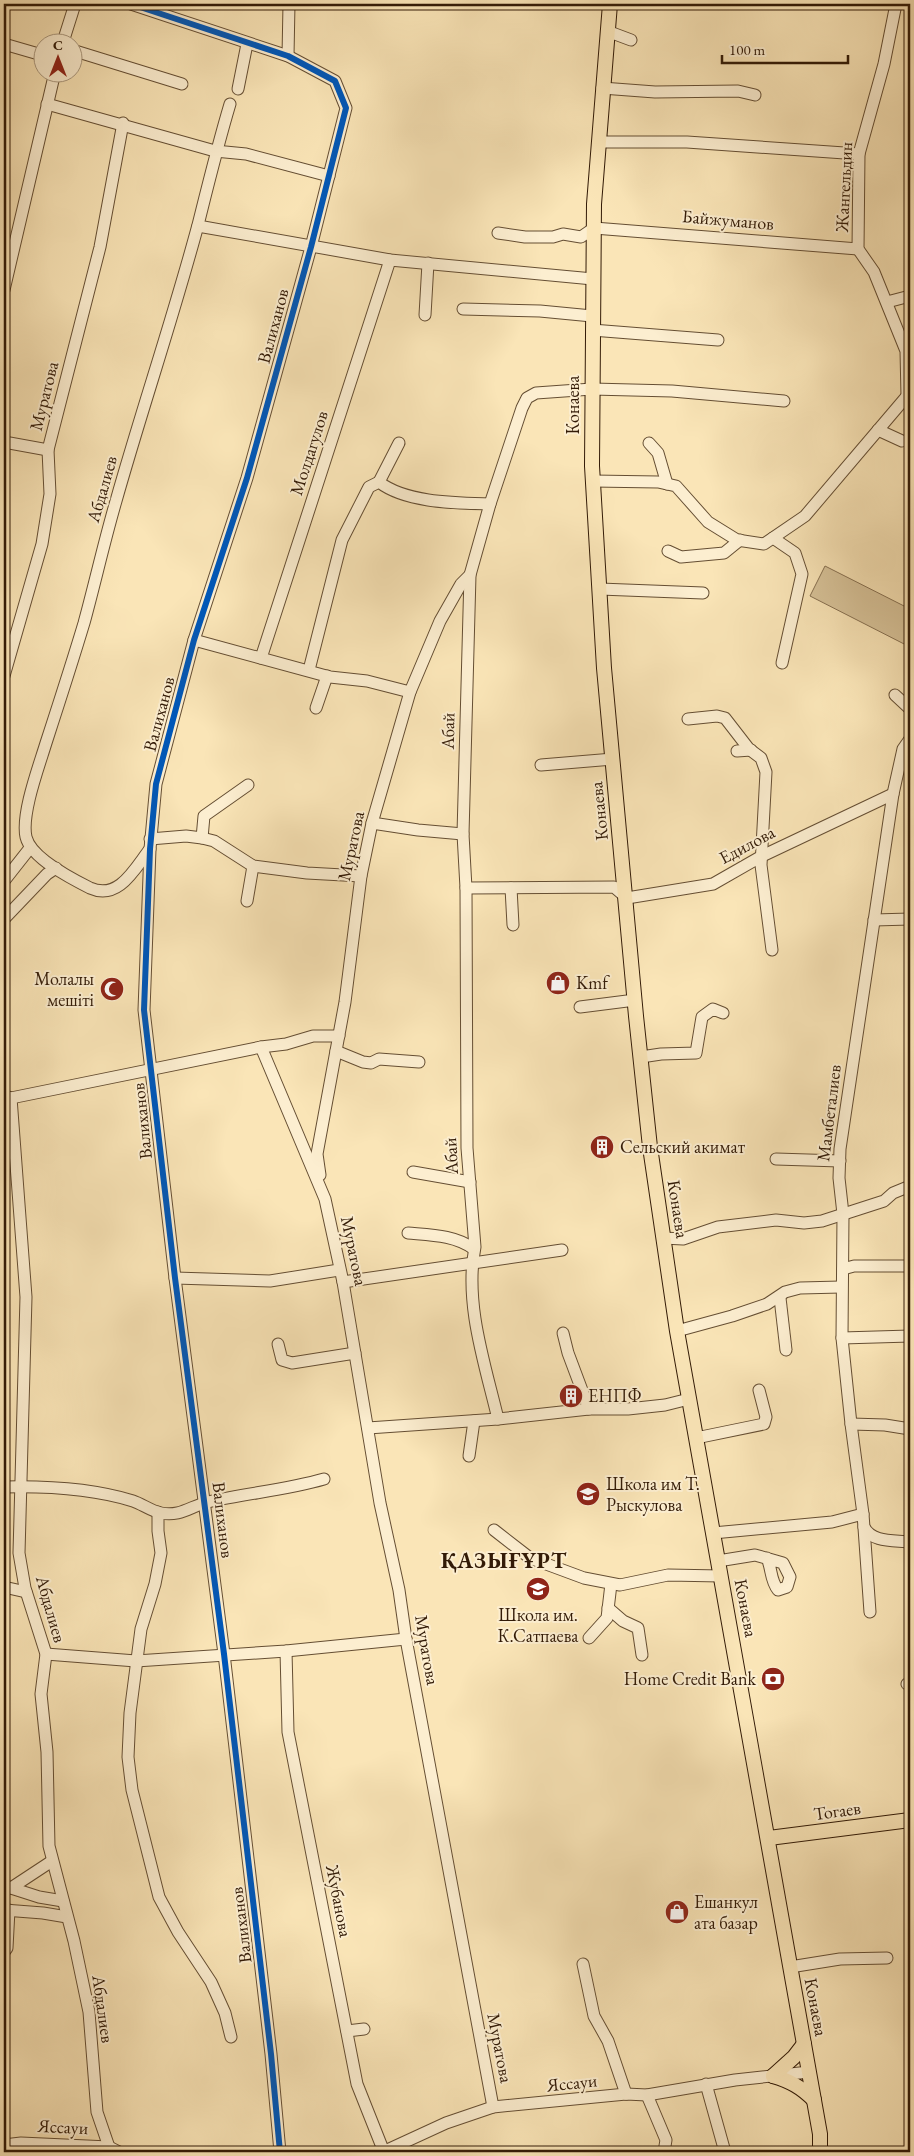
<svg xmlns="http://www.w3.org/2000/svg" width="914" height="2156" viewBox="0 0 914 2156" font-family="'EB Garamond',serif">
  <style>
    .pitch { fill: #d8c399; stroke: #866f50 }
    .lines { fill: none; stroke-linecap: round; stroke-linejoin: round }
    .minor-casing { stroke: #654e33; stroke-width: 13 }
    .major-casing { stroke: #331b07; stroke-width: 16 }
    .minor { stroke: #fceed0; stroke-width: 11 }
    .major { stroke: #fae5b7; stroke-width: 14 }
    .cycleway-casing { stroke: #fceed0; stroke-width: 9 }
    .cycleway { stroke: #0057b8; stroke-width: 6 }
    .labels { text-anchor: middle; stroke-width: 4; stroke-linejoin: round; paint-order: stroke }
    .street-label { font-size: 18px; fill: #331b07; stroke: #fceed0 }
    .poi-label { font-size: 18px; fill: #331b07; stroke: #fceed0; text-anchor: start }
    .district-label { font-size: 22px; font-weight: bold; letter-spacing: 1px; fill: #331b07; stroke: #fceed0 }
  </style>
  <rect width="100%" height="100%" fill="#fae5b7"/>
  <filter id="stains"><feTurbulence type="fractalNoise" baseFrequency=".004" numOctaves="4"/><feColorMatrix values="0 0 0 0 .2 0 0 0 0 .09 0 0 0 0 .02 0 0 0 .5 -.17"/></filter>
  <radialGradient id="worn" r=".72"><stop offset=".6" stop-color="#630" stop-opacity="0"/><stop offset="1" stop-color="#630" stop-opacity=".3"/></radialGradient>
  <!-- pitch -->
  <polygon class="pitch" points="825,566 910,609 910,647 810,596"/>
  <g class="lines">
    <!-- minor casing -->
    <g class="minor-casing">
      <g id="minor">
        <polyline points="131,4 288,56 335,81 346,108 311,247 247,478 194,640 156,784 150,849 144,1010 175,1278 224,1654 271,2054 280,2152"/>
        <polyline points="896,4 884,64 859,154 858,249 874,272 906,351 907,396"/>
        <polyline points="607,31 631,40"/>
        <polyline points="63,42 75,4"/>
        <polyline points="4,44 42,55"/>
        <polyline points="72,50 182,84"/>
        <polyline points="288,56 289,4"/>
        <polyline points="602,88 655,92 738,91 755,95"/>
        <polyline points="238,89 247,44"/>
        <polyline points="47,104 215,151 246,154 329,176"/>
        <polyline points="598,142 687,142 859,154"/>
        <polyline points="198,226 390,260 593,279"/>
        <polyline points="498,233 525,237 553,237 563,234 581,237 594,228 858,249"/>
        <polyline points="4,290 55,72"/>
        <polyline points="887,302 910,296"/>
        <polyline points="463,309 540,311 592,316"/>
        <polyline points="425,315 428,263"/>
        <polyline points="592,330 718,340"/>
        <polyline points="878,430 902,441"/>
        <polyline points="4,442 48,450"/>
        <polyline points="649,443 658,453 667,484"/>
        <polyline points="593,481 658,482 676,486 708,522 737,540 764,544 805,516 907,396 910,396"/>
        <polyline points="379,482 399,443"/>
        <polyline points="773,538 795,553 802,574 782,663"/>
        <polyline points="668,551 681,557 724,553 740,540"/>
        <polyline points="600,589 703,593"/>
        <polyline points="194,640 330,677 367,681 410,692"/>
        <polyline points="261,658 390,260"/>
        <path d="M309,670L342,540L369,487L379,482C406,503 456,503 490,504"/>
        <polyline points="4,676 42,544 50,494 48,450 100,247 123,123"/>
        <polyline points="895,695 910,709"/>
        <polyline points="316,708 327,676"/>
        <polyline points="688,719 717,716 725,718 749,749 761,758 766,772 761,865 772,950"/>
        <polyline points="737,751 751,750"/>
        <polyline points="541,765 613,759"/>
        <polyline points="372,823 418,830 463,834"/>
        <polyline points="202,838 204,816 248,785"/>
        <polyline points="150,839 186,836 202,838 214,841 253,866 307,873 361,876"/>
        <path d="M150,849C135,868 119,901 90,888C72,879 31,858 26,837C21,814 39,766 46,743C59,703 72,663 84,623C95,583 104,542 116,501C142,409 173,318 198,225C208,185 218,144 230,104"/>
        <polyline points="4,881 30,848"/>
        <polyline points="466,888 614,887 627,898 713,884 762,856 893,794"/>
        <polyline points="511,888 513,925"/>
        <polyline points="247,901 253,866"/>
        <polyline points="4,919 47,874 56,868"/>
        <polyline points="874,920 910,919"/>
        <polyline points="580,1007 635,1000"/>
        <polyline points="261,1047 325,1199 343,1282 380,1503 399,1590 406,1639 493,2107"/>
        <polyline points="336,1051 363,1062 371,1063 379,1059 419,1062"/>
        <polyline points="641,1057 661,1054 696,1053 702,1017 713,1009 723,1013"/>
        <polyline points="5,1096 11,1098 261,1047 286,1044 313,1036 339,1036"/>
        <polyline points="11,1098 26,1297 19,1553 25,1588 46,1654 41,1694 47,1752 49,1846 74,1941 89,2012 97,2112 109,2147 106,2152"/>
        <polyline points="776,1159 840,1161"/>
        <polyline points="413,1172 470,1182"/>
        <polyline points="320,1175 317,1154 345,1002 361,876 372,823 410,692 440,621 461,584 470,575"/>
        <path d="M408,1233C431,1235 455,1235 474,1249"/>
        <polyline points="663,1238 683,1239 718,1227 776,1220 804,1223 822,1221 884,1201 893,1193 910,1186"/>
        <polyline points="843,1269 854,1266 905,1266"/>
        <polyline points="175,1278 270,1281 339,1270"/>
        <polyline points="343,1282 562,1250"/>
        <polyline points="780,1298 786,1350"/>
        <polyline points="677,1331 732,1316 767,1304 785,1292 800,1288 841,1287"/>
        <polyline points="563,1333 568,1353 589,1409"/>
        <polyline points="842,1338 910,1336"/>
        <polyline points="278,1344 282,1360 292,1363 355,1353"/>
        <path d="M498,1419C485,1364 464,1303 475,1247L467,1148L466,888L463,834L470,575L490,504L522,408L527,398L536,393L592,389L672,391L784,401"/>
        <polyline points="851,1424 885,1425 910,1429"/>
        <polyline points="368,1428 498,1419 589,1409 628,1409 665,1405 689,1399"/>
        <polyline points="696,1438 764,1424 766,1417 759,1390"/>
        <polyline points="469,1456 474,1421"/>
        <path d="M4,1487C47,1486 91,1488 133,1501C142,1504 151,1511 161,1513C180,1517 191,1506 208,1502C247,1493 286,1490 324,1479"/>
        <polyline points="158,1512 158,1531 161,1553 155,1584 141,1629 130,1713 128,1757 132,1790 159,1897 178,1932 211,1982 225,2013 231,2037"/>
        <path d="M864,1527C872,1543 894,1540 910,1542"/>
        <polyline points="494,1530 530,1558 584,1578 620,1585 668,1575 721,1576"/>
        <polyline points="713,1533 832,1522 863,1514"/>
        <path d="M718,1561L755,1555L783,1563L790,1577L787,1587L778,1590C770,1580 772,1569 767,1558"/>
        <polyline points="4,1587 26,1592"/>
        <polyline points="608,1608 623,1621 638,1628 642,1655"/>
        <polyline points="870,1612 863,1514 851,1424 842,1338 843,1214 839,1178 840,1149 893,794 903,749 910,739"/>
        <polyline points="589,1638 607,1618 611,1584"/>
        <polyline points="286,1651 288,1732 357,2084 384,2152"/>
        <polyline points="46,1654 136,1661 286,1651 406,1639"/>
        <polyline points="907,1684 910,1683"/>
        <polyline points="4,1885 11,1888 52,1861"/>
        <polyline points="11,1888 39,1897 63,1901"/>
        <polyline points="4,1910 43,1913 67,1917"/>
        <polyline points="4,1952 7,1948 9,1910"/>
        <polyline points="583,1964 594,2016 608,2041 626,2094"/>
        <polyline points="790,1967 840,1959 887,1958"/>
        <polyline points="347,2031 364,2029"/>
        <polyline points="706,2084 725,2152"/>
        <polyline points="647,2095 666,2140 664,2152"/>
        <polyline points="4,2145 21,2143 109,2147 119,2152"/>
        <polyline points="383,2152 446,2123 493,2107 626,2094 647,2095 735,2080 809,2072"/>
      </g>
    </g>
    <!-- major casing -->
    <g class="major-casing">
      <g id="major">
        <polyline points="610,4 594,204 592,466 604,668 636,1016 650,1147 677,1331 820,2134 820,2152"/>
        <polyline points="769,1838 910,1820"/>
        <path d="M773,2076C790,2081 801,2087 814,2100"/>
        <polyline points="773,2076 794,2057 804,2044"/>
      </g>
    </g>
    <!-- minor -->
    <use href="#minor" class="minor"/>
    <!-- major -->
    <use href="#major" class="major"/>
    <!-- cycleway casing -->
    <g class="cycleway-casing">
      <polyline id="cycleway" points="131,4 288,56 335,81 346,108 311,247 247,478 194,640 156,784 150,849 144,1010 175,1278 224,1654 271,2054 280,2152"/>
    </g>
    <!-- cycleway -->
    <use href="#cycleway" class="cycleway"/>
  </g>
  <!-- icons -->
  <defs>
    <g id="shop-disc" transform="scale(1.25)"><circle r="9.5" fill="#8f2418" stroke="#fceed0"/><path d="M-5-2.5h2.3a2.7 3.5 0 0 1 5.4 0H5L5.5 6h-11ZM-1.5-2.5h3a1.5 2.3 0 0 0-3 0Z" fill="#fff"/></g>
    <g id="mosque-disc" transform="scale(1.25)"><circle r="9.5" fill="#8f2418" stroke="#fceed0"/><path d="M3.5-4.9A6 6 0 1 0 3.5 4.9A5 5 0 1 1 3.5-4.9Z" fill="#fff"/></g>
    <g id="building-disc" transform="scale(1.25)"><circle r="9.5" fill="#8f2418" stroke="#fceed0"/><path d="M-4-6H4V6H1V3H-1V6H-4ZM-2.5-4.3h1.7v1.8h-1.7ZM.8-4.3h1.7v1.8H.8ZM-2.5-1h1.7V.8h-1.7ZM.8-1h1.7V.8H.8Z" fill="#fff"/></g>
    <g id="school-disc" transform="scale(1.25)"><circle r="9.5" fill="#8f2418" stroke="#fceed0"/><path d="M0-5L7-2L0 1L-7-2ZM-4 1L0 2.5L4 1V4Q0 6-4 4Z" fill="#fff"/></g>
    <g id="bank-disc" transform="scale(1.25)"><circle r="9.5" fill="#8f2418" stroke="#fceed0"/><path d="M-6-4H6V4H-6ZM0-2.3a2.3 2.3 0 1 0 0 4.6a2.3 2.3 0 1 0 0-4.6Z" fill="#fff"/></g>
  </defs>
  <g fill-rule="evenodd">
    <use href="#shop-disc" x="558" y="983"/>
    <use href="#mosque-disc" x="112" y="989"/>
    <use href="#building-disc" x="602" y="1147"/>
    <use href="#building-disc" x="571" y="1396"/>
    <use href="#school-disc" x="588" y="1494"/>
    <use href="#school-disc" x="538" y="1589"/>
    <use href="#bank-disc" x="773" y="1679"/>
    <use href="#shop-disc" x="677" y="1912"/>
  </g>
  <g class="labels">
    <!-- street labels -->
    <g class="street-label">
      <text transform="translate(844 187) rotate(-87)" y="6">Жангельдин</text>
      <text transform="translate(728 220) rotate(5)" y="6">Байжуманов</text>
      <text transform="translate(273 326) rotate(-75)" y="6">Валиханов</text>
      <text transform="translate(44 396) rotate(-76)" y="6">Муратова</text>
      <text transform="translate(573 405) rotate(-90)" y="6">Конаева</text>
      <text transform="translate(309 453) rotate(-72)" y="6">Молдагулов</text>
      <text transform="translate(102 489) rotate(-74)" y="6">Абдалиев</text>
      <text transform="translate(159 714) rotate(-75)" y="6">Валиханов</text>
      <text transform="translate(448 731) rotate(-89)" y="6">Абай</text>
      <text transform="translate(599 811) rotate(-96)" y="6">Конаева</text>
      <text transform="translate(747 845) rotate(-28)" y="6">Едилова</text>
      <text transform="translate(351 846) rotate(-78)" y="6">Муратова</text>
      <text transform="translate(829 1113) rotate(-83)" y="6">Мамбеталиев</text>
      <text transform="translate(142 1121) rotate(-96)" y="6">Валиханов</text>
      <text transform="translate(451 1156) rotate(-93)" y="6">Абай</text>
      <text transform="translate(678 1209) rotate(81)" y="6">Конаева</text>
      <text transform="translate(354 1251) rotate(78)" y="6">Муратова</text>
      <text transform="translate(223 1520) rotate(83)" y="6">Валиханов</text>
      <text transform="translate(746 1608) rotate(79)" y="6">Конаева</text>
      <text transform="translate(51 1609) rotate(74)" y="6">Абдалиев</text>
      <text transform="translate(427 1650) rotate(80)" y="6">Муратова</text>
      <text transform="translate(837 1811) rotate(-8)" y="6">Тогаев</text>
      <text transform="translate(339 1901) rotate(79)" y="6">Жубанова</text>
      <text transform="translate(241 1925) rotate(-97)" y="6">Валиханов</text>
      <text transform="translate(816 2007) rotate(79)" y="6">Конаева</text>
      <text transform="translate(103 2009) rotate(82)" y="6">Абдалиев</text>
      <text transform="translate(500 2048) rotate(79)" y="6">Муратова</text>
      <text transform="translate(572 2083) rotate(-6)" y="6">Яссауи</text>
      <text transform="translate(63 2127) rotate(3)" y="6">Яссауи</text>
    </g>
    <!-- poi labels -->
    <g class="poi-label">
      <text x="94" y="985" text-anchor="end">Молалы<tspan x="94" dy="21">мешіті</tspan></text>
      <text x="576" y="989">Kmf</text>
      <text x="620" y="1153">Сельский акимат</text>
      <text x="588" y="1402">ЕНПФ</text>
      <text x="606" y="1490">Школа им Т.<tspan x="606" dy="21">Рыскулова</tspan></text>
      <text x="538" y="1621" text-anchor="middle">Школа им.<tspan x="538" dy="21">К.Сатпаева</tspan></text>
      <text x="756" y="1685" text-anchor="end">Home Credit Bank</text>
      <text x="694" y="1908">Ешанкул<tspan x="694" dy="21">ата базар</tspan></text>
    </g>
    <!-- district labels -->
    <g class="district-label">
      <text x="504" y="1568">ҚАЗЫҒҰРТ</text>
    </g>
  </g>
  <!-- margin -->
  <rect width="914" height="2156" fill="none" stroke="#fae5b7" stroke-width="20"/>
  <rect x="5" y="5" width="904" height="2146" fill="none" stroke="#331b07" stroke-width="2.5"/>
  <rect x="10" y="10" width="894" height="2136" fill="none" stroke="#331b07"/>
  <!-- north arrow -->
  <g transform="translate(58 58)"><circle r="24" fill="#fceed0" stroke="#ac9a80"/>
  <path d="M0-4L9 19L0 12L-9 19Z" fill="#8f2418"/>
  <text y="-8" font-size="14" font-weight="bold" text-anchor="middle" fill="#331b07">С</text>
  </g>
  <!-- scale -->
  <path d="M722 55v8h126v-8" fill="none" stroke="#331b07" stroke-width="2.5"/>
  <text x="729" y="55" font-size="15" fill="#331b07" stroke="#fceed0" stroke-width="4" paint-order="stroke">100 m</text>
  <rect width="100%" height="100%" filter="url(#stains)"/>
  <rect width="100%" height="100%" fill="url(#worn)"/>
</svg>
